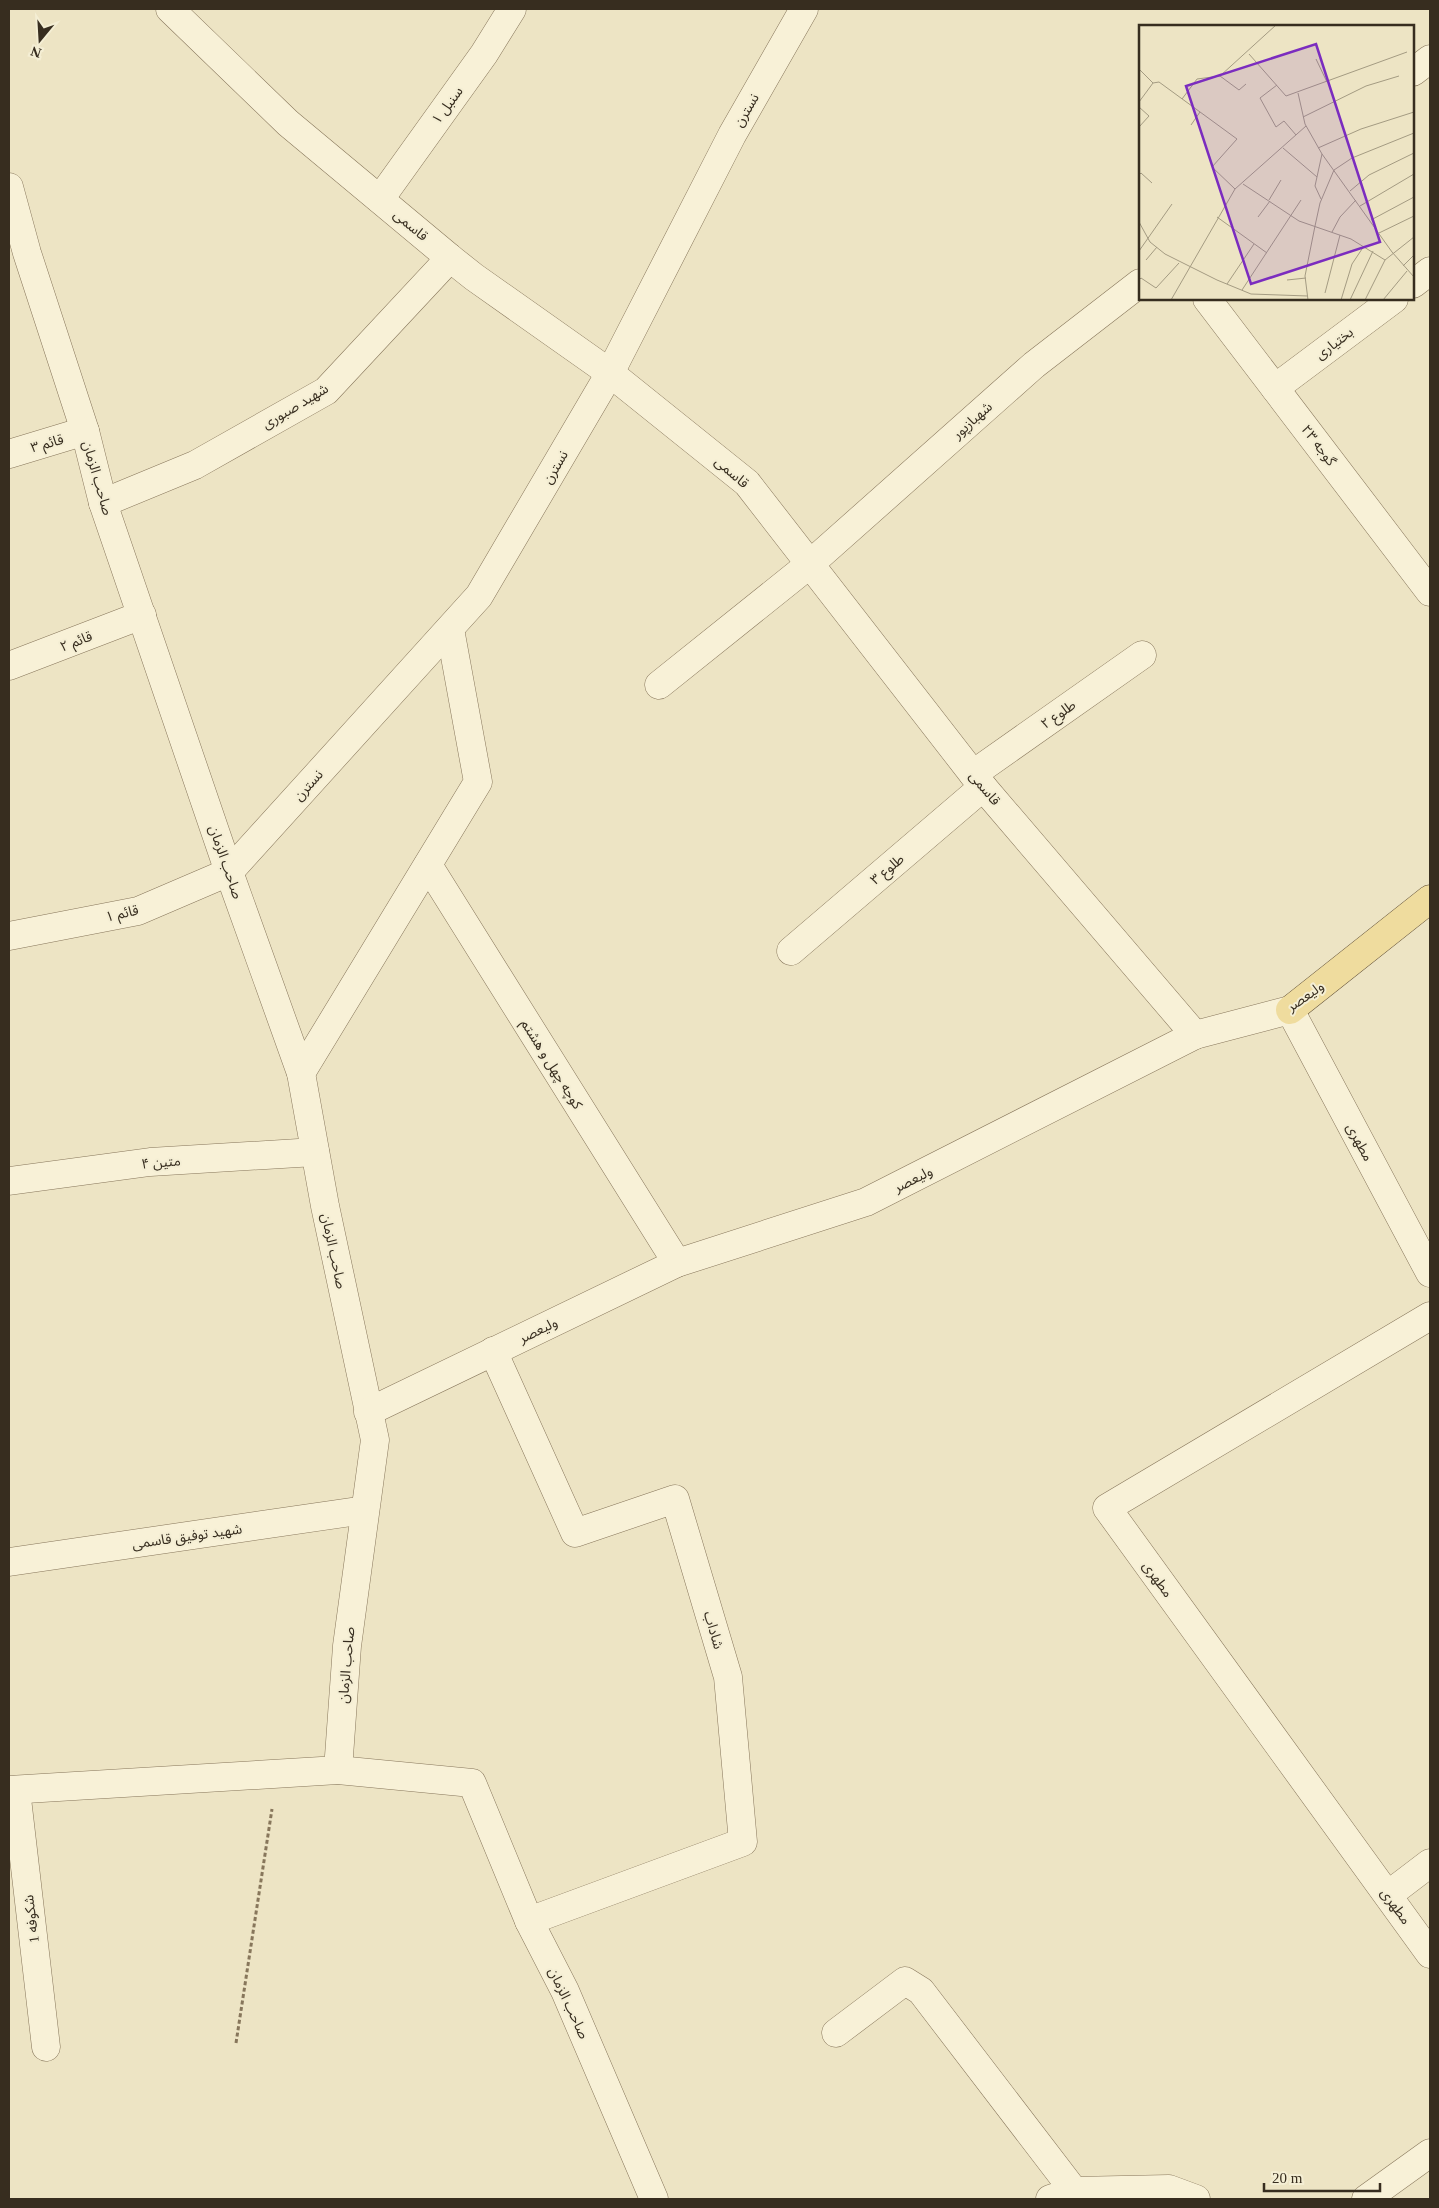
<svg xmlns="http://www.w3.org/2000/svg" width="1439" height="2208" viewBox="0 0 1439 2208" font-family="'Times New Roman','Noto Sans Arabic',serif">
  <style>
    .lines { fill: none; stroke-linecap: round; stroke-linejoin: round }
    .minor-casing { stroke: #87765b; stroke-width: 29 }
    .major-casing { stroke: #55442f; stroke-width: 29 }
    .path { stroke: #87765b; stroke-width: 3; stroke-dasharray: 4 2.5; stroke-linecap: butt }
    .minor { stroke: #f8f1d7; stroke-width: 28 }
    .major { stroke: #efdc9e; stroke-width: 28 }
    .labels { text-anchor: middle; stroke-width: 4; stroke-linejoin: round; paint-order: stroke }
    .street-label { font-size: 14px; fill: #372d1f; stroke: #f4eed4 }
    .inset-road { fill: none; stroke: #a49b82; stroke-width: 1 }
    .view { fill: #7b2cbf; fill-opacity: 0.15; stroke: #7b2cbf; stroke-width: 2.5 }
    .inset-edge { fill: none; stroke: #372d1f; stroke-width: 2.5 }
  </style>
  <rect width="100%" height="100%" fill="#ede4c4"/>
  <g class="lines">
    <!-- minor casing -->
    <g class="minor-casing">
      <g id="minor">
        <polyline points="170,9 288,123 450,258 474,277 610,373 747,483 983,787 1195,1035"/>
        <polyline points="1413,72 1430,59"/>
        <polyline points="9,187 27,253 85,431 103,503 229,872 301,1073 325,1206 375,1440 347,1646 338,1770"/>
        <polyline points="380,199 484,54 512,9"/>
        <polyline points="1413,284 1430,271"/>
        <polyline points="1207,299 1430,592"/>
        <polyline points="1275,388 1394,299"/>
        <polyline points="9,454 85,431"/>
        <polyline points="103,503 195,465 326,391 450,258"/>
        <polyline points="9,666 142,615"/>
        <polyline points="659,685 810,564 1034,365 1140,283"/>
        <polyline points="973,774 1142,655"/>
        <polyline points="428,865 677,1263"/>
        <polyline points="9,936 138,911 229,872 479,596 610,373 732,135 804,9"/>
        <polyline points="791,951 983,787"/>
        <polyline points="301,1073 478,782 450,629"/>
        <polyline points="9,1181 150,1162 315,1152"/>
        <polyline points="1430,1316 1107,1508 1430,1954"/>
        <polyline points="493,1351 575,1533 675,1499 728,1677 743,1842 529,1921"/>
        <polyline points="368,1412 677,1263 866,1202 1195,1035 1290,1010 1430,1273"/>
        <polyline points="9,1562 365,1510"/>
        <polyline points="9,1790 338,1770 472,1783 529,1921 565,1991 654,2199"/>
        <polyline points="16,1790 46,2047"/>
        <polyline points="1388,1895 1430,1863"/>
        <polyline points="836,2033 905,1981 921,1991 1074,2191"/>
        <polyline points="1050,2199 1074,2191 1169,2189 1196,2199"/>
        <polyline points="1366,2199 1430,2153"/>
      </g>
    </g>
    <!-- major casing -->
    <g class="major-casing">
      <polyline id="major" points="1290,1010 1430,899"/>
    </g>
    <!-- path -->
    <polyline class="path" points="236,2043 272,1809"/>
    <!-- minor -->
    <use href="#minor" class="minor"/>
    <!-- major -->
    <use href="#major" class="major"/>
  </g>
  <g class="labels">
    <!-- street labels -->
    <g class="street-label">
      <text transform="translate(447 105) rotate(-54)" y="5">سنبل ۱</text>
      <text transform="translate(746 110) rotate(-60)" y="5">نسترن</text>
      <text transform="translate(411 225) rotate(40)" y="5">قاسمی</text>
      <text transform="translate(1334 343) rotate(-37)" y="5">بختیاری</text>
      <text transform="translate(295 406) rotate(-31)" y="5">شهید صبوری</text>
      <text transform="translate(972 420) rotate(-42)" y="5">شهبازپور</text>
      <text transform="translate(47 443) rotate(-16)" y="5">قائم ۳</text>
      <text transform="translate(1319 445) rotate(53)" y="5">گوجه ۲۳</text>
      <text transform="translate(555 467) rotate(-60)" y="5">نسترن</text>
      <text transform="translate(732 472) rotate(41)" y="5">قاسمی</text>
      <text transform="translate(98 478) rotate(74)" y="5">صاحب الزمان</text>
      <text transform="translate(76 641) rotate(-21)" y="5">قائم ۲</text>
      <text transform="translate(1058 714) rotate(-35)" y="5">طلوع ۲</text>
      <text transform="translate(308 785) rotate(-48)" y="5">نسترن</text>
      <text transform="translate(985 788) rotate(50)" y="5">قاسمی</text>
      <text transform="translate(226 862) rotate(71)" y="5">صاحب الزمان</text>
      <text transform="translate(887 869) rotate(-40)" y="5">طلوع ۳</text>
      <text transform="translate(122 913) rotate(-13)" y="5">قائم ۱</text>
      <text transform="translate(1305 996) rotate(-35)" y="5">ولیعصر</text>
      <text transform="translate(552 1064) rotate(58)" y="5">کوچه چهل و هشتم</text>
      <text transform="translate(1360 1142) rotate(62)" y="5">مطهری</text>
      <text transform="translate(161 1162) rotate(-5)" y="5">متین ۴</text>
      <text transform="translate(913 1179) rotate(-27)" y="5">ولیعصر</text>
      <text transform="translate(334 1251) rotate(78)" y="5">صاحب الزمان</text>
      <text transform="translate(538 1330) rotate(-26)" y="5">ولیعصر</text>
      <text transform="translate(187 1536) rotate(-8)" y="5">شهید توفیق قاسمی</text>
      <text transform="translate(1158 1579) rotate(54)" y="5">مطهری</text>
      <text transform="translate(714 1630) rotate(74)" y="5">شاداب</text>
      <text transform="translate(346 1665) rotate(-85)" y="5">صاحب الزمان</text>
      <text transform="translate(1396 1906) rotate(54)" y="5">مطهری</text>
      <text transform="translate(31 1919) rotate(-97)" y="5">شکوفه 1</text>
      <text transform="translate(569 2003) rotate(65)" y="5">صاحب الزمان</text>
    </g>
  </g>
  <!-- overview -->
  <g transform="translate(1139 25)">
    <rect width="275" height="275" fill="#ede4c4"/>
    <path class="inset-road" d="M110,29L147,71L268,27M177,34L188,57M0,44L14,58M81,51L100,65L107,59M14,58L20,57L98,114L73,142L96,164L167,101M138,60L121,73L137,102L145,96L157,110M159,68L166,99L183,129L253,227L275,252M43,74L58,54L81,51L137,0M0,77L14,58M0,82L10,91L0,102M164,92L227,61L260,51M52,100L61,87M144,123L178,152M179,123L222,104L275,87M0,150L2,148L13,158M104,159L160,196L212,214L246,235M211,166L230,150L275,128M182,174L176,161L183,129M130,175L142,155M221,181L275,149M78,192L128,228M119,192L131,176M232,195L275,172M0,197L11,217L26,229L78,255L112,269L169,271M193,207L201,192L217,175M240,208L275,191M0,226L33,179M7,235L18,222M264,241L275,230M0,255L2,253L17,263L40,238M148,255L167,253M88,259L115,219M103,265L162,175M186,268L201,210M32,275L96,164M169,275L166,251L176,201L181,178L195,145L213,133L275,108M202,275L213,239L225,221M211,275L234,226M226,275L246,235L275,212M244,275L268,246"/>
    <path class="view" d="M177,19L241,217L112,259L47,61Z"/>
    <rect width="275" height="275" class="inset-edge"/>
  </g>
  <!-- border -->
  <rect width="1439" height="2208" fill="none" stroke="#372d1f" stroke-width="20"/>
  <!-- north arrow -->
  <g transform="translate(40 40) rotate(198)" stroke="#f4eed4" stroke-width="4" paint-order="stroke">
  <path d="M0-4L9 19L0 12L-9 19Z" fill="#372d1f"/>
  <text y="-8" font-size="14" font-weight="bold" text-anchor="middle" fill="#372d1f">N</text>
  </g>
  <!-- scale -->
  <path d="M1264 2183v8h116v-8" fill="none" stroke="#372d1f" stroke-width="2.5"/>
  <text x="1272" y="2183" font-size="15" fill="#372d1f" stroke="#f4eed4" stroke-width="4" paint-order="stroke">20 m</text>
</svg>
